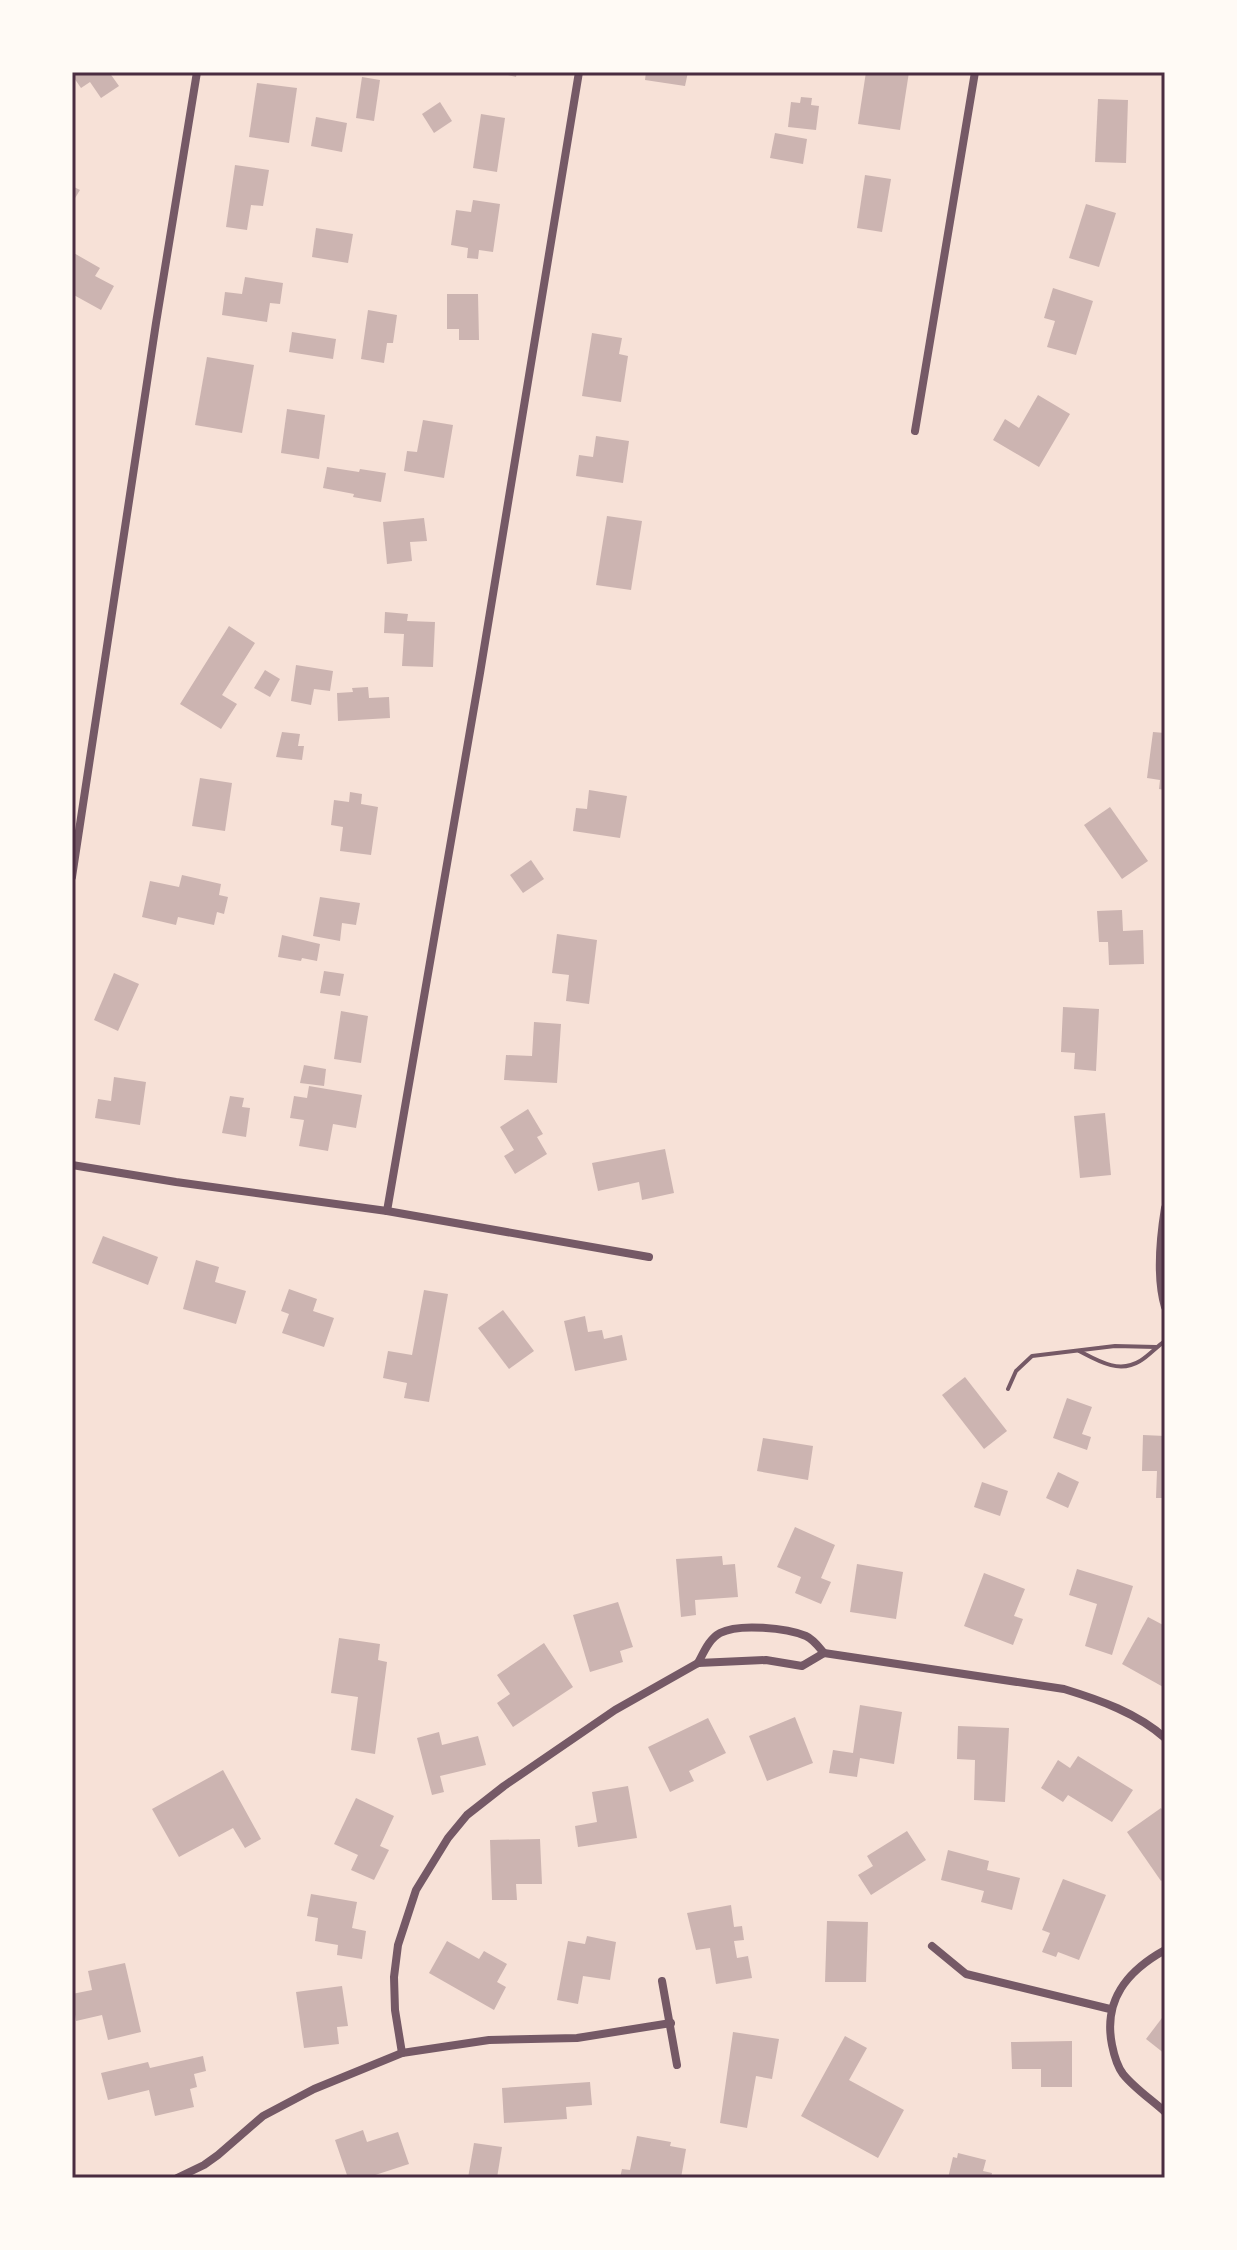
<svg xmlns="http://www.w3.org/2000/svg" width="1237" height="2250" viewBox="0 0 1237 2250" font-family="'Exo 2',sans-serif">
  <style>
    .building { fill: #ccb4b1 }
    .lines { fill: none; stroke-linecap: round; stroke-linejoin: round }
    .service { stroke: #755966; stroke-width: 4 }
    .minor { stroke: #755966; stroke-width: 8 }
    .neatline { fill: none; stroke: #4a2c40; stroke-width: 3 }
  </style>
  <rect width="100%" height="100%" fill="#f7e1d7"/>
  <!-- building -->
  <g class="building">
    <polygon points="72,72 109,72 119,86 101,98 90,82 81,88 72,75"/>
    <polygon points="495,72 517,72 516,77"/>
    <polygon points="646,72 688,72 685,86 645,80"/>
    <polygon points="866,72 909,72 900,130 858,124"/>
    <polygon points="362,77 380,80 374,121 356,118"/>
    <polygon points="257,83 297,88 289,143 249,137"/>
    <polygon points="801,97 812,98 811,105 819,106 816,130 788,127 791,102 800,103"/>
    <polygon points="1098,99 1128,100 1126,163 1095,162"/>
    <polygon points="440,102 452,121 434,133 422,114"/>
    <polygon points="481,114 505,118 497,172 473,168"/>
    <polygon points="316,117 347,123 342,152 311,146"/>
    <polygon points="775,133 807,139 803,164 770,158"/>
    <polygon points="235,165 269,170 263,206 251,205 247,230 226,227"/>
    <polygon points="865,175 891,179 882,232 857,228"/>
    <polygon points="72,186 80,190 72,203"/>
    <polygon points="473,200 500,204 493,252 479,250 478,259 467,258 468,248 451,245 456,210 471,212"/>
    <polygon points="1086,204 1116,213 1099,267 1069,258"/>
    <polygon points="316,228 353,234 348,263 312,257"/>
    <polygon points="72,252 100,268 95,276 114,286 101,310 72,294"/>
    <polygon points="245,277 283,283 280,304 270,303 267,322 222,315 225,292 242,294"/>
    <polygon points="1053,288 1093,301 1076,355 1047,347 1055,321 1044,318"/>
    <polygon points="447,294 478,294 479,340 459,340 459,329 447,329"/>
    <polygon points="368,310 397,315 393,343 387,343 384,363 361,359"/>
    <polygon points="292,332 336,339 333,359 289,352"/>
    <polygon points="592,333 622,338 619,354 628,356 621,402 582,396"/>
    <polygon points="207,357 254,365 242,433 195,425"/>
    <polygon points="1038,395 1070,414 1039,467 993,440 1005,419 1019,428"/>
    <polygon points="287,409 325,415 319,459 281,453"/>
    <polygon points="423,420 453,425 444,478 404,471 407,451 417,452"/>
    <polygon points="596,436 629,441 623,483 576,476 579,455 593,457"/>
    <polygon points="327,467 359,472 360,469 386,473 381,502 353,497 354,494 323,488"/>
    <polygon points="607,516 642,521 631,590 596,585"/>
    <polygon points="424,518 427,541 410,542 412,561 387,564 383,522"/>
    <polygon points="385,612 408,614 407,621 435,622 433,667 402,666 404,634 384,633"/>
    <polygon points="229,626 255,643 222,695 237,704 221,729 180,704"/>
    <polygon points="296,665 333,671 330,691 314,689 311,705 291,701"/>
    <polygon points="265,670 280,679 270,697 254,688"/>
    <polygon points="368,687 369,698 389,697 390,718 338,721 337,693 353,692 352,688"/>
    <polygon points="282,732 300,734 298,746 304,746 302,760 276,757"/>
    <polygon points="1153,732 1165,733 1165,790 1159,789 1160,780 1147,778"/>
    <polygon points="200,778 232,783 225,831 192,826"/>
    <polygon points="589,790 627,796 620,838 573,831 576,808 587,809"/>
    <polygon points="350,792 362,794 361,804 378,807 371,855 340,851 343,827 331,825 334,800 349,802"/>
    <polygon points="1110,807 1148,861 1122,879 1084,825"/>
    <polygon points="531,860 544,879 523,893 510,875"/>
    <polygon points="182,875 221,884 219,895 228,897 224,914 217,912 214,925 178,917 176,925 142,917 150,881 179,887"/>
    <polygon points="320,897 360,903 356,925 342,923 340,941 313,936"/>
    <polygon points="1122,910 1123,931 1143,930 1144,964 1109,965 1108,942 1099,942 1097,911"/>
    <polygon points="557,934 597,940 589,1004 566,1001 569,975 552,973"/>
    <polygon points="282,935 320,944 317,961 302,958 301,961 278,957"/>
    <polygon points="324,971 344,974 340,996 320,993"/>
    <polygon points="114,973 139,984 118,1031 94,1020"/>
    <polygon points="1063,1007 1099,1009 1096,1071 1074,1069 1075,1053 1061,1052"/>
    <polygon points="341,1011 368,1016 361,1063 334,1059"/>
    <polygon points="534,1022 561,1024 557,1083 504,1080 506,1055 532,1056"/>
    <polygon points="304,1065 326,1069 324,1086 300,1083"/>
    <polygon points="114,1077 146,1082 140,1125 95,1118 98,1099 111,1101"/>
    <polygon points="309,1086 362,1095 356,1128 333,1124 328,1151 299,1146 304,1120 290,1118 294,1096 307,1098"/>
    <polygon points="230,1096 244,1098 242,1107 250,1108 246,1137 222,1133"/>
    <polygon points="528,1109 543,1134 537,1137 547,1154 515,1174 504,1156 514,1150 500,1127"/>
    <polygon points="1105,1113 1111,1175 1080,1178 1074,1116"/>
    <polygon points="665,1149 674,1193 642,1200 639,1182 598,1191 592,1163"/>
    <polygon points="103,1236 158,1257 148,1285 92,1263"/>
    <polygon points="196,1260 219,1267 215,1282 246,1291 236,1324 183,1309"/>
    <polygon points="289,1289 317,1299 313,1311 334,1318 324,1347 282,1333 289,1314 281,1311"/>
    <polygon points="424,1290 448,1294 429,1402 404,1398 407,1383 383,1378 388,1351 412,1355"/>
    <polygon points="503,1310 534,1351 509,1369 478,1328"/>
    <polygon points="585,1316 588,1332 602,1330 604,1339 622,1335 627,1360 575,1371 564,1321"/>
    <polygon points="965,1377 1007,1431 984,1449 942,1395"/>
    <polygon points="1067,1398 1092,1407 1082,1434 1091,1437 1087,1450 1053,1438"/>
    <polygon points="1143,1435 1165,1436 1165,1498 1156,1498 1157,1471 1142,1471"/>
    <polygon points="763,1438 813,1446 808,1480 757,1471"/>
    <polygon points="1058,1472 1079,1482 1068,1508 1046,1498"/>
    <polygon points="982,1482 1008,1491 1000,1516 974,1507"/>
    <polygon points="795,1527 835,1545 821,1578 831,1582 821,1604 795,1593 801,1577 777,1567"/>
    <polygon points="722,1556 723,1565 735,1564 738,1597 695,1600 696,1615 681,1617 676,1559"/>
    <polygon points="857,1564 903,1572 896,1619 850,1612"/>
    <polygon points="1077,1569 1133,1586 1112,1655 1085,1646 1097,1604 1069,1595"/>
    <polygon points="984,1573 1025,1589 1014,1616 1023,1619 1013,1645 964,1626"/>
    <polygon points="618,1602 633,1647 620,1651 623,1662 590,1672 573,1615"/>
    <polygon points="1148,1617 1165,1626 1165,1688 1122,1664"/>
    <polygon points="339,1638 380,1644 378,1660 387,1662 375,1754 351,1750 358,1697 331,1693"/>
    <polygon points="544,1643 573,1687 513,1727 497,1703 510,1694 497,1675"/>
    <polygon points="860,1705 902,1712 894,1764 860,1758 857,1777 829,1773 833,1750 853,1753"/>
    <polygon points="795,1717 813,1763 767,1781 749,1736"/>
    <polygon points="708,1718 726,1753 689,1771 694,1781 670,1792 648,1747"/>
    <polygon points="958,1726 1009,1728 1005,1802 974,1800 975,1760 957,1759"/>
    <polygon points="439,1732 442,1745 478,1736 486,1765 440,1776 444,1792 432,1795 417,1738"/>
    <polygon points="1078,1756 1133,1790 1112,1822 1068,1795 1063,1802 1041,1788 1058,1760 1070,1768"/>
    <polygon points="223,1770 261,1839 245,1848 233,1828 179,1857 152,1809"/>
    <polygon points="628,1786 637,1838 578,1847 575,1826 597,1822 592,1792"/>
    <polygon points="356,1798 394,1816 380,1846 389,1850 374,1880 351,1870 358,1855 334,1844"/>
    <polygon points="1161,1808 1165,1814 1165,1878 1161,1881 1127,1832"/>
    <polygon points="907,1831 926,1860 871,1895 858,1875 873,1866 867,1856"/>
    <polygon points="540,1839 542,1884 516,1884 517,1900 492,1900 490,1840"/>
    <polygon points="948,1850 989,1861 987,1870 1020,1878 1012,1910 981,1902 984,1891 941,1880"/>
    <polygon points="1063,1879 1106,1895 1079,1960 1058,1952 1056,1957 1042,1952 1050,1933 1042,1930"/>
    <polygon points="311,1894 357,1902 352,1928 366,1931 362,1959 337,1955 338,1945 315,1941 318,1918 307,1916"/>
    <polygon points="731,1905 734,1927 742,1926 744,1940 734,1941 737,1958 748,1956 752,1978 716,1984 710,1948 696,1950 687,1913"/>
    <polygon points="827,1921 868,1922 866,1982 825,1982"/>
    <polygon points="587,1936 616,1942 610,1980 583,1976 578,2004 557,2000 568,1941 585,1944"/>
    <polygon points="447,1941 479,1959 484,1951 507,1964 497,1982 506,1987 494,2010 429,1973"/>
    <polygon points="125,1963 141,2032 108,2040 102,2015 76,2021 72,1994 92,1990 88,1971"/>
    <polygon points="342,1986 348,2026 337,2027 339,2044 304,2048 296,1992"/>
    <polygon points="1165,2014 1165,2054 1146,2039"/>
    <polygon points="733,2032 779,2039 772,2079 756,2076 747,2128 720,2123"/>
    <polygon points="845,2036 867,2048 849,2080 904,2110 878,2158 801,2116"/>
    <polygon points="1072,2041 1072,2087 1041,2087 1041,2069 1012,2069 1011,2042"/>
    <polygon points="203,2056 206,2071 194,2074 197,2087 190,2089 194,2107 155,2116 149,2090 108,2100 101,2073 148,2062 150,2068"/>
    <polygon points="590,2082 592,2105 566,2107 567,2119 504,2123 502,2088"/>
    <polygon points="363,2130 367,2142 398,2132 409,2164 366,2178 348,2178 335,2140"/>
    <polygon points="637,2136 671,2142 670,2146 686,2149 681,2178 644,2176 644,2178 620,2178 622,2169 630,2170"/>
    <polygon points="474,2143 502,2147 497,2178 468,2178"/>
    <polygon points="958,2153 986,2160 983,2171 992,2173 991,2178 948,2178 953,2157 957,2158"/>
  </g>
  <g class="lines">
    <!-- service -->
    <g class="service">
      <path d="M1079,1351C1098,1361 1119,1374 1140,1361C1149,1356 1156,1347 1165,1341"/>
      <polyline points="1008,1389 1016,1371 1032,1356 1115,1346 1156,1347"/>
    </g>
    <!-- minor -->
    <g class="minor">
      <polyline points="915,431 975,72"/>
      <polyline points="72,877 156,323 197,72"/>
      <polyline points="72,1165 176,1182 387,1211 649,1257"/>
      <path d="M1165,1208C1160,1239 1156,1277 1165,1307"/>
      <polyline points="387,1211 480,673 579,72"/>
      <path d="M698,1663C704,1652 709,1639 720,1633C739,1623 787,1628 806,1636C813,1639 819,1647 824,1653L1064,1689C1100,1700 1137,1713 1165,1738"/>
      <polyline points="932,1946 966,1974 1110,2009"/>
      <path d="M1165,1950C1127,1971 1103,2000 1112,2045C1114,2055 1117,2066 1123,2074C1134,2088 1152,2100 1165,2112"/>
      <polyline points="662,1981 677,2065"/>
      <polyline points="402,2053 395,2010 394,1977 398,1945 416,1890 448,1838 467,1815 504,1786 615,1710 698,1663 766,1660 802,1666 824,1653"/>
      <polyline points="177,2178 204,2165 218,2155 263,2116 314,2089 402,2053 489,2040 577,2038 671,2023"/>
    </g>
  </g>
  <!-- border -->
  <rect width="1237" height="2250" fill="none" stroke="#fffaf5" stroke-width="148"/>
  <rect x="74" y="74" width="1089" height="2102" class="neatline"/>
</svg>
